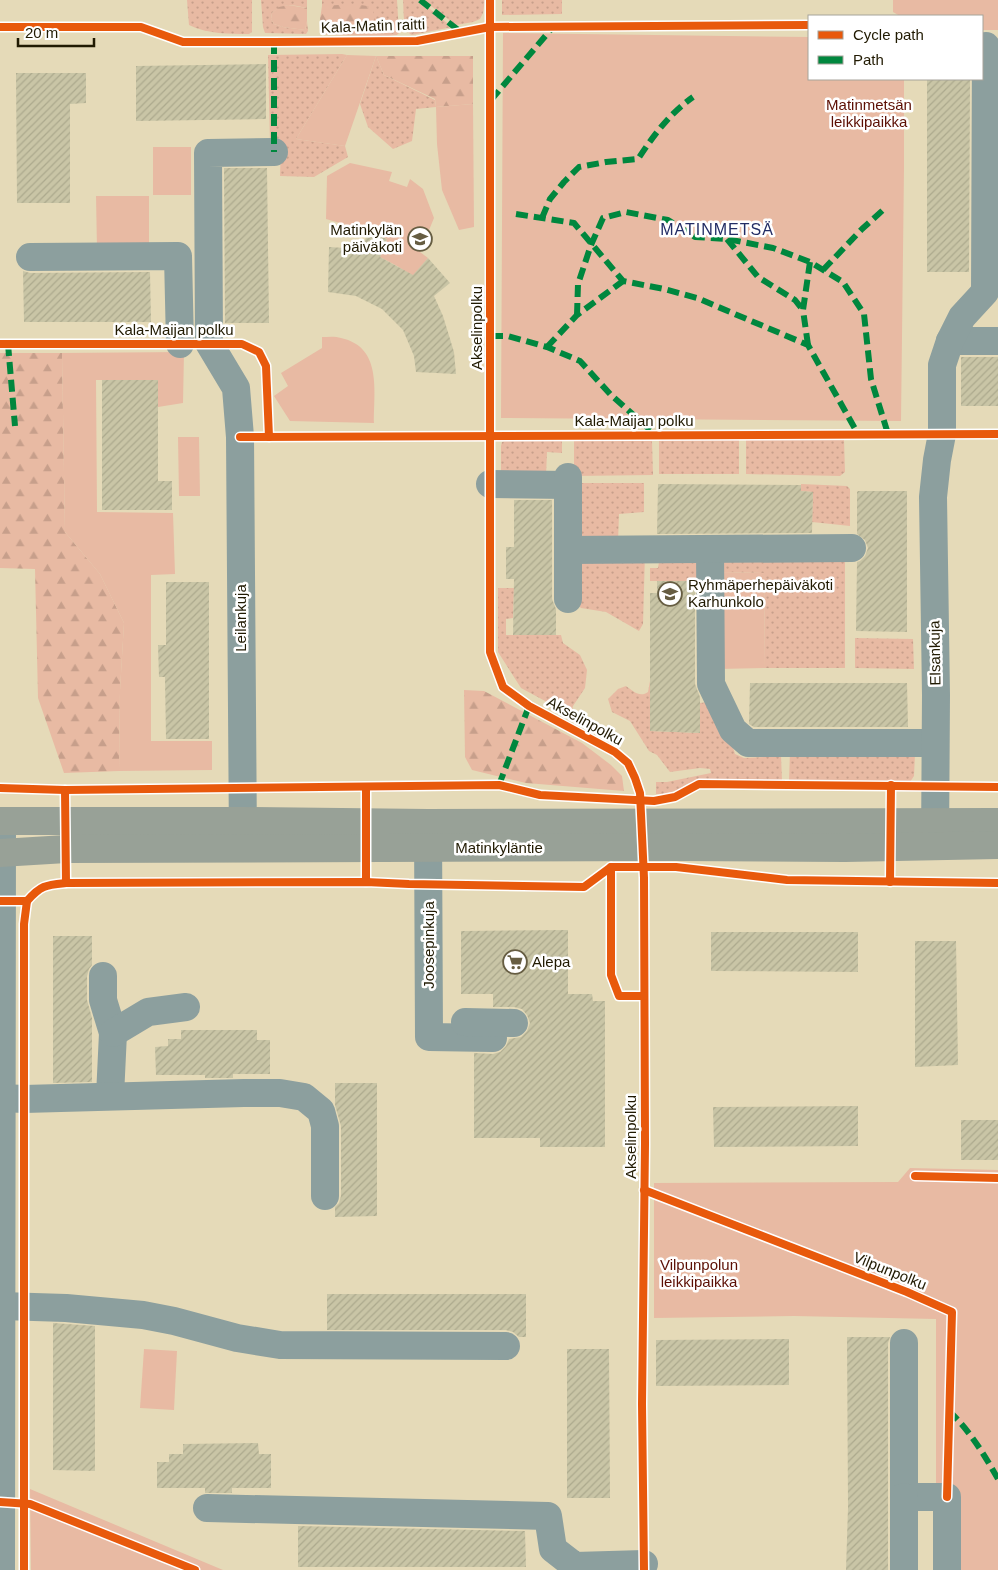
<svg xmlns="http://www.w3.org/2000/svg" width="998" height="1570" viewBox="0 0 998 1570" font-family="Helvetica,sans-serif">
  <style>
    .grass { fill: url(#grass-dots) }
    .forest { fill: url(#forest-firs) }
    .green { fill: #e8baa3 }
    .building { fill: url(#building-hatch) }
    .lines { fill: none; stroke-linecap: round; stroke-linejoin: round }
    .minor { stroke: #8c9f9e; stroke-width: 28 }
    .major { stroke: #98a197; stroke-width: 28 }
    .quiet { stroke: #00873e; stroke-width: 6; stroke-dasharray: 12 6; stroke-linecap: butt }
    .cycleway-casing { stroke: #fff; stroke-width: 11 }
    .cycleway { stroke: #e8590c; stroke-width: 8 }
    .labels { text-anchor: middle; stroke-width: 5; stroke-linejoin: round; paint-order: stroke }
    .street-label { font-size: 15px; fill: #211a02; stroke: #fff }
    .park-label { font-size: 15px; fill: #5c0f04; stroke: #fff }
    .poi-label { font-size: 15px; fill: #211a02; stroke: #fff; text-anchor: start }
    .neighbourhood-label { font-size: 16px; letter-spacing: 1px; fill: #232d65; stroke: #fff }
  </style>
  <defs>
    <pattern id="grass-dots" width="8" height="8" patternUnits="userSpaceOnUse" patternTransform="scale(1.25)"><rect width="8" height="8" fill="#e8baa3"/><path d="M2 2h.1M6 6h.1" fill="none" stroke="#c79f8b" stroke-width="1.8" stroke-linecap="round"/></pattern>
    <pattern id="forest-firs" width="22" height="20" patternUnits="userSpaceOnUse" patternTransform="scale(1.25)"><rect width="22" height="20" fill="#e8baa3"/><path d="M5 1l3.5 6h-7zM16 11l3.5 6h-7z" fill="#c79f8b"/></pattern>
    <pattern id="building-hatch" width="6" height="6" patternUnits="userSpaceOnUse" patternTransform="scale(1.25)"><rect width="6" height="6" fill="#c9c5a6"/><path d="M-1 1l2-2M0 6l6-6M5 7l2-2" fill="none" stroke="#aca98d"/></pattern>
  </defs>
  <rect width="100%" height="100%" fill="#e5dab8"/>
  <!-- grass -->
  <g class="grass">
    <path d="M187,0H252V32L249,34C230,34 207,34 189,25Z"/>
    <path d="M261,0H307V8C291,5 285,2 272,13L271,19L274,24L283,27L305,30L307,21L308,31L306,34L265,33L263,27Z"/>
    <polygon points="322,0 397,0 399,33 397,35 388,36 328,35 325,34 322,26 328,29 366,30 322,6"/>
    <path d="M403,0H419L452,27L412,35C402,30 404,10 403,0Z"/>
    <polygon points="423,0 485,0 483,13 480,19 473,22 456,25"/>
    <polygon points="502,0 562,0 562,14 502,15"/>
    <polygon points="342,54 347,55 296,139 345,146 348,157 314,177 280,176 281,145 270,145 268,55"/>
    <polygon points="376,56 384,75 435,100 436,107 416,109 412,141 393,149 368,127 360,104"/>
    <polygon points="506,440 562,441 562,453 547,452 546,476 501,475 501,446 502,442"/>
    <rect x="659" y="440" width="80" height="34"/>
    <polygon points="746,440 844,440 845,472 840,476 746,474"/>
    <polygon points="574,441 652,441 653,475 574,476"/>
    <polygon points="573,483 644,483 644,512 619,514 618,542 584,544 574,530"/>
    <polygon points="801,484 847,486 850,489 850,526 812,522 813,492 801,491"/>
    <polygon points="575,553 645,553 643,624 639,631 606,612 581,608 575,602"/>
    <polygon points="718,555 845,555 845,668 764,668 765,573 719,572"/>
    <polygon points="701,557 706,581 650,581 650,568 658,568 659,562"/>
    <polygon points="498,588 514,588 513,618 506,619 506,635 561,635 563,643 580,655 587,670 585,688 573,706 571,715 521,688 498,652"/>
    <polygon points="855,638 913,639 914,669 855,668"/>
    <path d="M650,681H657V715H650V731L700,733V703L717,701L725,721L735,754L744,758L781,756L782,780L700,781L687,784L680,789L665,794H656V782H667L711,773L710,769L700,768L670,772L657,755L649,751L630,721L612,712L608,699L618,689L626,686C633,691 640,698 648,692Z"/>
    <polygon points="790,752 915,754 914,776 910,782 789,780"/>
  </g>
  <!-- forest -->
  <g class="forest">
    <path d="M355,4L367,6L373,11L375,20L372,28C358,32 335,32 322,26L320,19L322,6Z"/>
    <polygon points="288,5 307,8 307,21 305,30 283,27 274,24 271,19 272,13 279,7"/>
    <polygon points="376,56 473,56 473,104 436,107 435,99 384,75"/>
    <polygon points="0,353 62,353 65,532 100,574 124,623 120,690 119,771 64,773 38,698 35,569 0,568"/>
    <polygon points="464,690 484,691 582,743 611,765 622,776 624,791 526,783 472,770 465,757"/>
  </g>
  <!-- green -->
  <g class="green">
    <polygon points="893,0 998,0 998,30 982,30 982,16 900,16 893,12"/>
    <polygon points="503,33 809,37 809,79 904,79 904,168 901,421 501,418"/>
    <polygon points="347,55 376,56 345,146 296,139"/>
    <polygon points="473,104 474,227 459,230 442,190 437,144 436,107"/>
    <rect x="153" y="147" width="38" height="48"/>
    <polygon points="350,163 392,172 389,181 407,187 410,179 423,189 434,218 420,252 428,258 412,277 399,267 380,257 387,239 368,231 326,219 327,176"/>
    <polygon points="96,196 149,196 149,248 97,249"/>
    <path d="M322,337C328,337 335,336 341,338C382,347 374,390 374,423L290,421L274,396L288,386L281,373L322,348Z"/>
    <polygon points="184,352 183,403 158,407 158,380 96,380 97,512 173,513 175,574 151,575 151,741 212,741 212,770 119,771 120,690 124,623 100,574 65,532 62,353"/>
    <polygon points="178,437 199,437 200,496 179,496"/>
    <polygon points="719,572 765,573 764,668 718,669"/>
    <polygon points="910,1168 998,1170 998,1570 936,1570 936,1319 794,1316 654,1318 654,1183 898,1182"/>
    <polygon points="144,1349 177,1351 174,1410 140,1408"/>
    <polygon points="30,1489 223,1570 31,1570"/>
  </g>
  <!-- building -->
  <g class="building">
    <polygon points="266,64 266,119 136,121 136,66"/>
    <polygon points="16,73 86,73 86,103 70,104 70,203 17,203"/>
    <polygon points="927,79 970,79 969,272 927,272"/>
    <polygon points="224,168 267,168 269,323 225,323"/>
    <polygon points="368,231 387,239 380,257 413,275 428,258 450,283 434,296 443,316 454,352 456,374 416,372 414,356 403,330 382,309 356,296 328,292 329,247 362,249"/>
    <polygon points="23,271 30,273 150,272 151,322 24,322"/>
    <rect x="961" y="357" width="37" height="49"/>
    <polygon points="102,380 158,380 158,481 172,481 172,510 102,510"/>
    <polygon points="658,484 801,485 801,491 813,492 812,533 657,534"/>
    <polygon points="858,491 907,491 907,632 856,631 857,562 860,561 865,556 868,548 865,540 857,534 857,492"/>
    <polygon points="514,500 552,500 552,599 556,609 556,635 513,635 514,579 506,579 506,547 514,547"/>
    <polygon points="657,581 695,581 695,684 700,697 700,733 650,731 650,593 657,593"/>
    <polygon points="166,582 209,582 209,739 166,739 165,677 159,677 158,645 166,645"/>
    <polygon points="750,683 907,683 908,727 754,727 749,724"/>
    <polygon points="568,930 568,994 592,994 593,1001 605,1001 605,1147 540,1147 540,1138 474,1138 474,1053 493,1054 500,1052 506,1046 509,1039 521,1037 527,1031 530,1023 527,1015 522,1009 514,1007 493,1007 493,994 461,994 461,931"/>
    <polygon points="711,932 858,932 858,972 711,971"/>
    <polygon points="53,936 92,936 92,965 89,969 87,976 87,1000 92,1018 92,1082 53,1083"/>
    <polygon points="915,941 956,941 958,1065 915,1067"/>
    <polygon points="181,1030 257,1030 257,1040 270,1040 270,1074 233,1074 233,1078 205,1078 205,1075 156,1075 155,1047 168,1046 168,1039 181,1039"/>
    <polygon points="335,1083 377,1083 377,1216 335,1217 335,1207 339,1203 341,1196 341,1126 335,1105"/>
    <polygon points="858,1106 858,1146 714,1147 713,1107"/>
    <rect x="961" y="1120" width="37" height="40"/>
    <polygon points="327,1294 526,1294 526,1337 519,1337 513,1332 506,1330 327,1330"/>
    <polygon points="53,1323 95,1326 95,1471 53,1470"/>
    <polygon points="847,1337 890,1337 888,1343 888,1570 846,1570 848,1508"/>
    <polygon points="789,1339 789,1385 656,1386 656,1340"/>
    <polygon points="567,1349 609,1349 610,1498 567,1498"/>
    <polygon points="258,1443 259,1454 271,1454 271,1488 232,1488 232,1493 205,1493 205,1488 157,1488 157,1462 169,1462 169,1454 183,1454 183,1444"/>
    <polygon points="298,1526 525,1531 526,1567 298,1567"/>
  </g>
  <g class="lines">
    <!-- minor -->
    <g class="minor">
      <polyline points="30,257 178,256 180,344"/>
      <polyline points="950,341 998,341"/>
      <polyline points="490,484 568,485"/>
      <polyline points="710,549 711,684 733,730 748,743 935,743"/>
      <polyline points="568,550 852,548"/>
      <polyline points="568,599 568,477"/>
      <polyline points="428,825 429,1037 493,1038"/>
      <polyline points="243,845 240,437 236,388 209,343 208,153 274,152"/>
      <polyline points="935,846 936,695 933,497 937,460 942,434 942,365 950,341 962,317 985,292 986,46"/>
      <polyline points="103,976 103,1000 113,1033 110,1096"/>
      <polyline points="465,1022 514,1023"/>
      <polyline points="113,1033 148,1012 186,1007"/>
      <polyline points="2,1098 24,1099 244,1093 280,1093 304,1097 321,1111 325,1126 325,1196"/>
      <polyline points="2,1306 66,1308 143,1315 174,1321 237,1338 280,1345 506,1346"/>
      <polyline points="904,1343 904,1497 947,1497 947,1570"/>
      <polyline points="207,1508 548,1516 553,1549 575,1566 644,1564"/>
      <polyline points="1,1570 2,821"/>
      <polyline points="904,1570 904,1497"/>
    </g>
    <!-- major -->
    <g class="major">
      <polyline points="0,821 243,821 428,823 998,822"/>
      <polyline points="0,853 66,849 675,847 845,848 998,845"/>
    </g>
    <!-- quiet -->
    <g class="quiet">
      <polyline points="420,0 462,33"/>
      <polyline points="274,42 274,152"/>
      <polyline points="491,100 553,27"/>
      <polyline points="516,214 574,223 623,281 664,289 697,298 808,345 858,434"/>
      <path d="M542,218L550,199L564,182L579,167L606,162L638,159C654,135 669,114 693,97"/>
      <polyline points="727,239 758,277 795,300 803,310"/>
      <polyline points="823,270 862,229 883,210"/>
      <polyline points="577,315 578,284 591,245 603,218 626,212 668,220 695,237 727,239 773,248 810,262 843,282 864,314 871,379 888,434"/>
      <polyline points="491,336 508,336 547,347 580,361 611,395 655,434"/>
      <polyline points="8,344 15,426"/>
      <polyline points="808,345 803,310 810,262"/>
      <polyline points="547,347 577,315 623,281"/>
      <polyline points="499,785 529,706"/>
      <path d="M949,1411C970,1431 984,1454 998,1479"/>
    </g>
    <!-- cycleway casing -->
    <g class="cycleway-casing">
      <g id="cycleway">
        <polyline points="490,0 490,652 503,687 529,706 615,752 628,763 635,778 640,793 644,878 645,1144 642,1404 644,1570"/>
        <polyline points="0,27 141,27 183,42 274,42 417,41 490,27 809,25"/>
        <polyline points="0,344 242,344 259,352 266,366 269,437"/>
        <polyline points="240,437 998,434"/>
        <polyline points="366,787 366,882"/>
        <polyline points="0,788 65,790 499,785 540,795 654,801 675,797 699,784 998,787"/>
        <polyline points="65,790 66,883"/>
        <polyline points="611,867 611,975 619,996 644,996"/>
        <polyline points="890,882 891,785"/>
        <path d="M0,901H27C41,885 46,885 66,883L366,882L409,884L584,887L611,867H676L787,880L998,883"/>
        <polyline points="915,1176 998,1178"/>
        <polyline points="644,1190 907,1292 952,1312 947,1497"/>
        <polyline points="0,1502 30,1504 195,1570"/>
        <polyline points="24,1570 24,924 27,901"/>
      </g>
    </g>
    <!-- cycleway -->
    <use href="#cycleway" class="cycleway"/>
  </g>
  <!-- icons -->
  <defs>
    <g id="school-ring" transform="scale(1.25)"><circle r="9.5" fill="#fff" stroke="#665d42" stroke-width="1.5"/><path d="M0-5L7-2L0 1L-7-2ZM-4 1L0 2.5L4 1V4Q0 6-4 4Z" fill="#665d42"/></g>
    <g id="supermarket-ring" transform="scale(1.25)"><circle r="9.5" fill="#fff" stroke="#665d42" stroke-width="1.5"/><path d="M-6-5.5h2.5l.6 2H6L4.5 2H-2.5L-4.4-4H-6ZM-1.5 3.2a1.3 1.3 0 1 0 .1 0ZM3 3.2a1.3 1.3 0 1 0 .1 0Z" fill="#665d42"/></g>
  </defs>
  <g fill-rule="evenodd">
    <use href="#school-ring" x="420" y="239"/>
    <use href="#school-ring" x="670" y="594"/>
    <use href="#supermarket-ring" x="515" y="962"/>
  </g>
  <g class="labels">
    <!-- street labels -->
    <g class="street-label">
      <text transform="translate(373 26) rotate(-2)" y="5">Kala-Matin raitti</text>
      <text transform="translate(477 328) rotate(-90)" y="5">Akselinpolku</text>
      <text x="174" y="335">Kala-Maijan polku</text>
      <text x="634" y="426">Kala-Maijan polku</text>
      <text transform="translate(241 618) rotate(-90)" y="5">Leilankuja</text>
      <text transform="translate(935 653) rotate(-91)" y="5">Elsankuja</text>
      <text transform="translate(585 721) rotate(29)" y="5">Akselinpolku</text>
      <text x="499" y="853">Matinkyläntie</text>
      <text transform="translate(429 945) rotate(-90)" y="5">Joosepinkuja</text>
      <text transform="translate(631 1137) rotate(-90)" y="5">Akselinpolku</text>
      <text transform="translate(890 1271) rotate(22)" y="5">Vilpunpolku</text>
    </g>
    <!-- park labels -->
    <g class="park-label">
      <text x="869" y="110">Matinmetsän<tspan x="869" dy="17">leikkipaikka</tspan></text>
      <text x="699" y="1270">Vilpunpolun<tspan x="699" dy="17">leikkipaikka</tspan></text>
    </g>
    <!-- poi labels -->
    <g class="poi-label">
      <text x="402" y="235" text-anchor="end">Matinkylän<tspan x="402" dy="17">päiväkoti</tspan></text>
      <text x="688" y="590">Ryhmäperhepäiväkoti<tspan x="688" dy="17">Karhunkolo</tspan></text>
      <text x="532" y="967">Alepa</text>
    </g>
    <!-- neighbourhood labels -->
    <g class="neighbourhood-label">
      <text x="717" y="235">MATINMETSÄ</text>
    </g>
  </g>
  <!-- legend -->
  <rect x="808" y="15" width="175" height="65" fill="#ffffff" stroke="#a6a39a"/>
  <rect x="818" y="31" width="25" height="8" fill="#e8590c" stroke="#a6a39a"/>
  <text x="853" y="40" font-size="15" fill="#211a02">Cycle path</text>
  <rect x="818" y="56" width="25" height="8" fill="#00873e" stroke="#a6a39a"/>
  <text x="853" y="65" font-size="15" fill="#211a02">Path</text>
  <!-- scale -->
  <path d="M18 38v8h76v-8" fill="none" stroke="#211a02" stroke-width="2.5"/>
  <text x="25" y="38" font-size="15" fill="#211a02" stroke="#ffffff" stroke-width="4" paint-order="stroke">20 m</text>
</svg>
